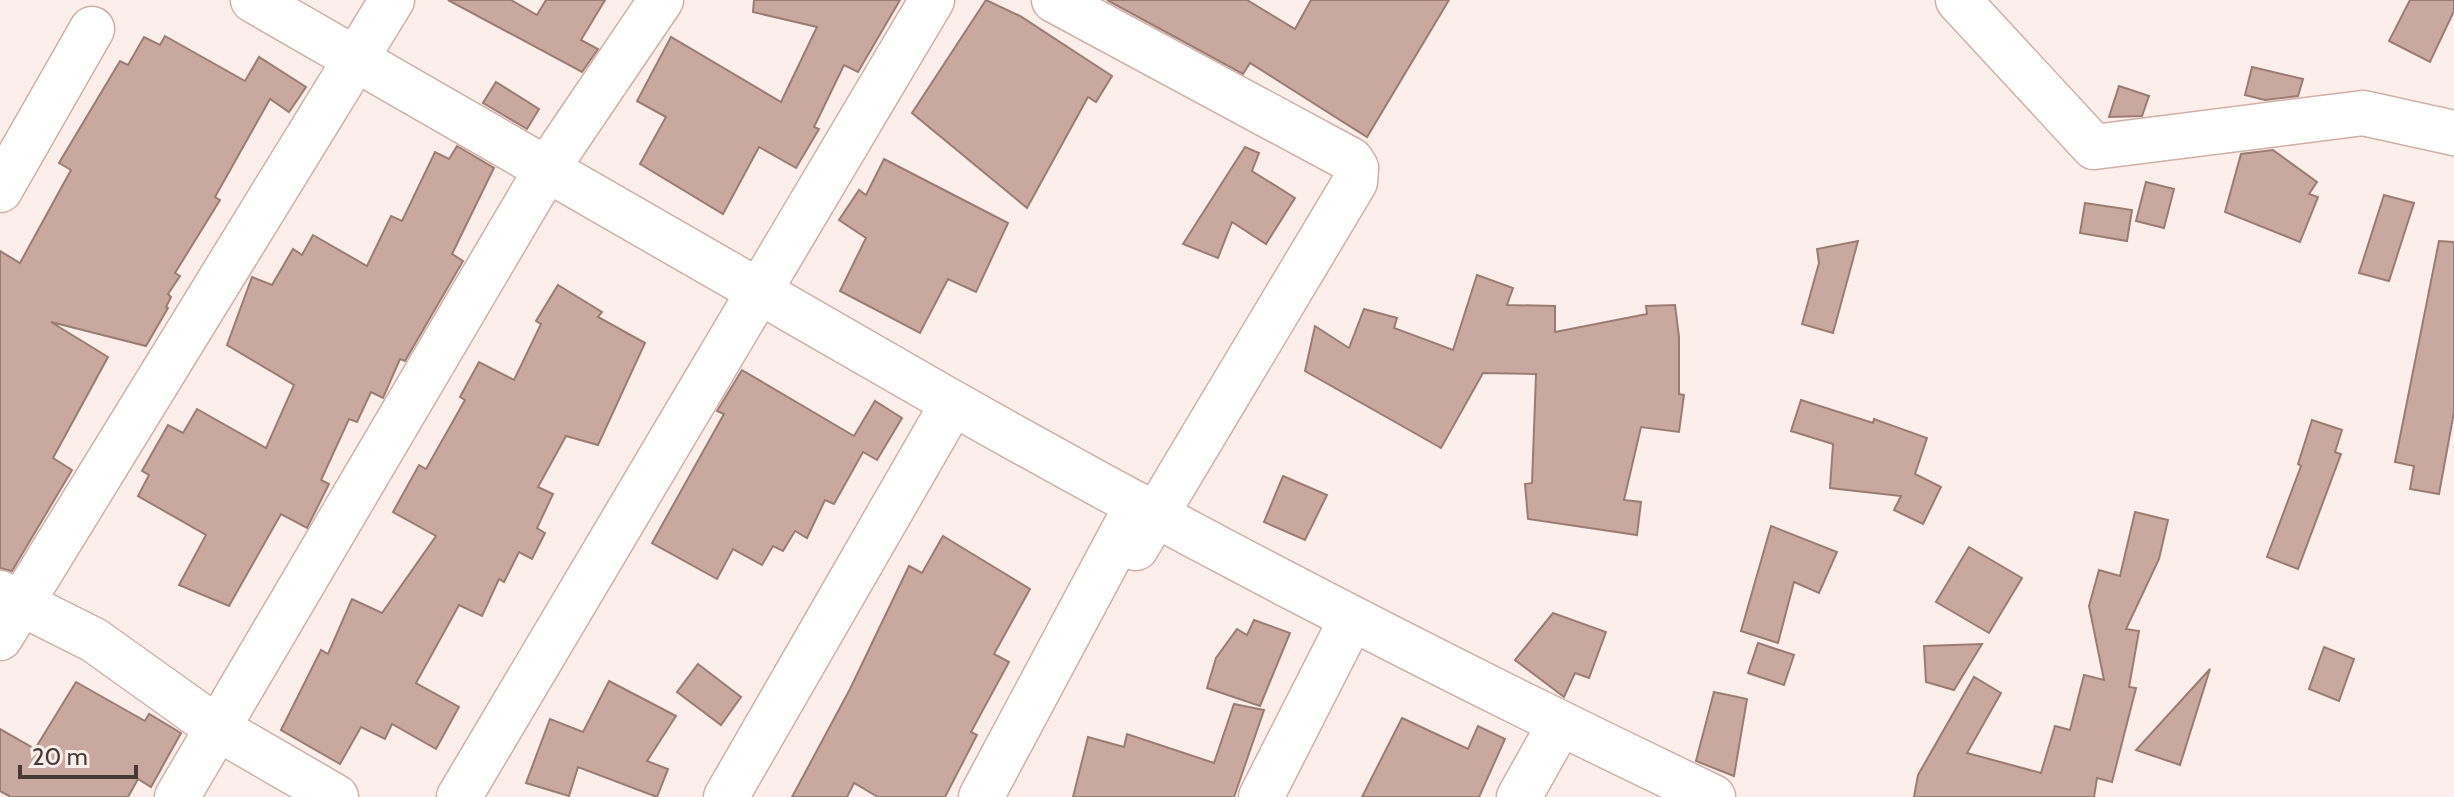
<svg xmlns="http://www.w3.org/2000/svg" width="2454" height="797" viewBox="0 0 2454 797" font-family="Cabin,sans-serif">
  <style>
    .building { fill: #c9a99f; stroke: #9b7c73; stroke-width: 2 }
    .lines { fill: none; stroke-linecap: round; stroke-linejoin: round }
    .minor-casing { stroke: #d0b0a6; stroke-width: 47 }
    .minor { stroke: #fff; stroke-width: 44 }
  </style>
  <rect width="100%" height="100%" fill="#fceeea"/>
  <!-- building -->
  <g class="building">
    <polygon points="448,0 511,0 537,15 546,0 605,0 581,40 598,49 582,72"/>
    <polygon points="754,0 900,0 858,72 844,65 814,127 819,129 796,168 759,147 723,214 640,164 666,117 637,101 671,37 781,102 817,27 753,12"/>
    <polygon points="986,0 1020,16 1112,76 1096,102 1088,97 1027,208 912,113"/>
    <polygon points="1107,0 1247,0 1295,29 1311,0 1449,0 1367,137 1250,63 1243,74"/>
    <polygon points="2410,0 2454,0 2454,11 2430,62 2389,41"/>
    <polygon points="165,36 245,81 259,57 306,87 289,112 270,99 215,197 220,200 175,273 180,276 168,294 171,297 166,307 168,308 146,346 51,322 108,357 53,458 72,470 12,571 0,568 0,251 20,263 71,170 59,163 120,61 128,65 144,37 160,45"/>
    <polygon points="2252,67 2303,79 2298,96 2265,100 2245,95"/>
    <polygon points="496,82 539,109 527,129 483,103"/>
    <polygon points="2119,86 2149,96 2142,116 2109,117"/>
    <polygon points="457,146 494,168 452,254 463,261 405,361 400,359 383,398 371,392 357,422 349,419 321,480 329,484 307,528 281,514 229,606 179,585 206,535 138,496 149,475 142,471 168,425 183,433 197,409 266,448 294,385 227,345 252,277 272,285 293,249 302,255 313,235 367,266 391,216 402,221 435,152 449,159"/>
    <polygon points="1245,147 1259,153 1252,171 1295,198 1266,244 1232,222 1218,258 1183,244"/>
    <polygon points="2273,150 2317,182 2309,194 2318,197 2300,242 2225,212 2241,154"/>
    <polygon points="884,159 1008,223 976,292 948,279 920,333 840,291 866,238 839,220 859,190 866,195"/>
    <polygon points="2146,182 2174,189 2164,228 2136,221"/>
    <polygon points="2384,195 2414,203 2389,281 2359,273"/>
    <polygon points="2085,203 2132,210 2127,241 2080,233"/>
    <polygon points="1858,241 1833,333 1802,324 1819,263 1817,249"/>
    <polygon points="2439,241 2454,242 2454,412 2439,494 2410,489 2414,466 2395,462"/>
    <polygon points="1477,275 1513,288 1507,305 1555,306 1555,332 1647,314 1646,306 1675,305 1679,337 1679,394 1684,395 1679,432 1641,427 1624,500 1641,502 1637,535 1528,519 1525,484 1532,483 1536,374 1483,373 1441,448 1305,371 1315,326 1349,348 1364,309 1397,318 1394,328 1453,350"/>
    <polygon points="558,285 602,312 598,317 645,343 598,445 566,436 538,487 553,494 537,528 545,533 532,559 519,552 504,582 499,579 482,616 459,605 416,683 459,707 436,749 392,724 385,739 361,727 340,764 281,730 321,650 328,654 352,599 382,613 436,536 393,512 419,465 426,469 465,400 460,397 479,362 514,380 541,324 536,321"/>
    <polygon points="742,370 854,436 875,401 902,418 877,460 863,452 834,504 825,500 807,538 795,531 783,551 773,546 762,565 733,549 717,579 652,543 724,414 717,411"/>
    <polygon points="1801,400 1873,423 1874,419 1927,438 1915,474 1941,487 1923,524 1894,510 1901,496 1830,488 1833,444 1791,431"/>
    <polygon points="2312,420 2342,430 2335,452 2341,454 2298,569 2267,557 2301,466 2298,464"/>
    <polygon points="1283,476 1327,495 1305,540 1264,522"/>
    <polygon points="2135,512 2168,520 2159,559 2126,629 2139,631 2129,687 2136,688 2112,782 2097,778 2094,797 1914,797 1918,775 1974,677 2001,693 1967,753 2041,773 2055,726 2070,730 2084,675 2104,680 2089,606 2099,570 2120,576"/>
    <polygon points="1771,526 1837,552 1819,593 1794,582 1778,643 1741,631"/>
    <polygon points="943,536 1030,589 994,654 1009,662 971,732 977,735 945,797 878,797 854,783 847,797 792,797 850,689 909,566 922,573"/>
    <polygon points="1969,547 2022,578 1989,633 1936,602"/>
    <polygon points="1553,613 1606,632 1589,678 1575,673 1564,697 1515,660"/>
    <polygon points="1254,620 1290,633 1260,706 1207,688 1216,658 1237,629 1247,635"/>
    <polygon points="1758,643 1794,655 1784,685 1748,673"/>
    <polygon points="1982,644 1954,690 1926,682 1924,646"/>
    <polygon points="2324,647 2354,659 2339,701 2309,689"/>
    <polygon points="698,664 741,697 721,725 677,692"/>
    <polygon points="2210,669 2180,765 2136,750"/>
    <polygon points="609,681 676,716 647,761 668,769 657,797 578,767 569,796 526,783 550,719 583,732"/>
    <polygon points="76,682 145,721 149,714 181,733 151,787 138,779 128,797 11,797 0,791 0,729 35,749"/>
    <polygon points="1714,692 1747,699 1734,776 1696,761"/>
    <polygon points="1234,704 1264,710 1234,797 1073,797 1088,737 1124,747 1127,734 1214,763"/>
    <polygon points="1402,718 1468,749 1478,726 1505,739 1479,797 1362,797"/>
  </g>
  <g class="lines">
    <!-- minor casing -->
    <g class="minor-casing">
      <g id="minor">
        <polyline points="253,0 953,403"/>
        <polyline points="1054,0 1351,160 1356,168 1355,182 1136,548"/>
        <polyline points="1958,0 2094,147 2363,113 2454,133"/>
        <polyline points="0,190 92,29"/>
        <polyline points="0,593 94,640 217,728 336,797"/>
        <polyline points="0,638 392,0"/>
        <polyline points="177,797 548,167 661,0"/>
        <polyline points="459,797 932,0"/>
        <path d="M726,797L953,403C1202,544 1455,674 1713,797"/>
        <polyline points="981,797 1136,507"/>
        <polyline points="1261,797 1351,620"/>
        <polyline points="1519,797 1560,724"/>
      </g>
    </g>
    <!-- minor -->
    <use href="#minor" class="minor"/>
  </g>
  <!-- scale -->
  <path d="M20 765v12h116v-12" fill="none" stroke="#473935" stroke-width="4"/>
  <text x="32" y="765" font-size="24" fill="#473935" stroke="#fceeea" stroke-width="6" paint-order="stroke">20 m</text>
</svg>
